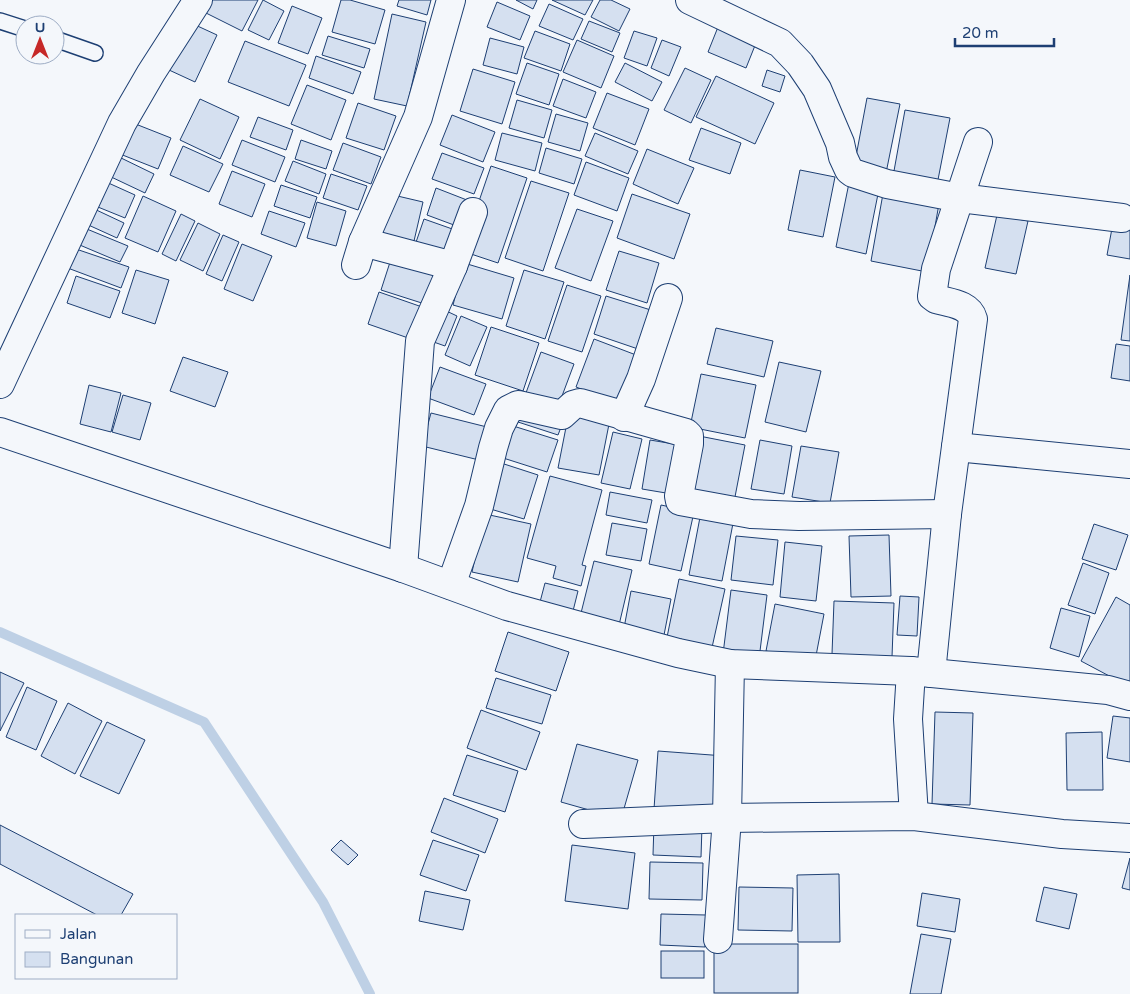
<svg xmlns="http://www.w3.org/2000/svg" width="1130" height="994" viewBox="0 0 1130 994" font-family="'Varela Round',sans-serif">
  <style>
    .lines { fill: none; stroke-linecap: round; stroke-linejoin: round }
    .stream { stroke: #bed0e5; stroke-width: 10 }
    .building { fill: #d5e0f0; stroke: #1d3f73 }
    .service-casing { stroke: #1d3f73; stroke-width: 18 }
    .minor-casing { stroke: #1d3f73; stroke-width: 30 }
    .service { stroke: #f4f7fb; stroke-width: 15 }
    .minor { stroke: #f4f7fb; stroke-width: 28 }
  </style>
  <rect width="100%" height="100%" fill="#f4f7fb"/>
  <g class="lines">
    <!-- stream -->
    <polyline class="stream" points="0,632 204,722 323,902 370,994"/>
  </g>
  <!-- building -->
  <g class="building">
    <polygon points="205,0 258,0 242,31 200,10"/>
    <polygon points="263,0 284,11 269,40 248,30"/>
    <polygon points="341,0 350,0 385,10 375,44 332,32"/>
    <polygon points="399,0 431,0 427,15 397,6"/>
    <polygon points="516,0 537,0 533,9"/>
    <polygon points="552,0 593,0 585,15"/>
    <polygon points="600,0 611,0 630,9 619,31 591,17"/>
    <polygon points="497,2 530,16 520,40 487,27"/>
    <polygon points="549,4 583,19 573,40 539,26"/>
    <polygon points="292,6 322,18 308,54 278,43"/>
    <polygon points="392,14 426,22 407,106 374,99"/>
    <polygon points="589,21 620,33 612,52 581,39"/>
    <polygon points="720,22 758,38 746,68 708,52"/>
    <polygon points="191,23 217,35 195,82 169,70"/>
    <polygon points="535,31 570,44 561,71 524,58"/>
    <polygon points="634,31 657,38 647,66 624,58"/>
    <polygon points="328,36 370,49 364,68 322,55"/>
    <polygon points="490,38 524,47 517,74 483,65"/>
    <polygon points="577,40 614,56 601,88 563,72"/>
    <polygon points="662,40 681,47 669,76 651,68"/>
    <polygon points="245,41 306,65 289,106 228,82"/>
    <polygon points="316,56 361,72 353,94 309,78"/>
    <polygon points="527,63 559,74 549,105 516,94"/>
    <polygon points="625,63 662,82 652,101 615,82"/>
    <polygon points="685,68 711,80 691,123 664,110"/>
    <polygon points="473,69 515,82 502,124 460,111"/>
    <polygon points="767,70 785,76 780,92 762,86"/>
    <polygon points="716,76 774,103 755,144 696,117"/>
    <polygon points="563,79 596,92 586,118 553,106"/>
    <polygon points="307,85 346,100 331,140 291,124"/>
    <polygon points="607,93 649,109 635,145 593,128"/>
    <polygon points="867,98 900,104 886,173 854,167"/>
    <polygon points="200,99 239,117 220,159 180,140"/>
    <polygon points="517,100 552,110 544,138 509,128"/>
    <polygon points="358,103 396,116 384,150 346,138"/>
    <polygon points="905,110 950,118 936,190 892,182"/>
    <polygon points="556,114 588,123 580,151 548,142"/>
    <polygon points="452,115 495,132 483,162 440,145"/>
    <polygon points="258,117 293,130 286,150 250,137"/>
    <polygon points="133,123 171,138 158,169 120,154"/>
    <polygon points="701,128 741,143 730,174 689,160"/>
    <polygon points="502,133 542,143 535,171 495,160"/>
    <polygon points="595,133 638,151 628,174 585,156"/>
    <polygon points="242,140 285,157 275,182 232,165"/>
    <polygon points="301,140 332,151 326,169 295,159"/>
    <polygon points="343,143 381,157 371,184 333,170"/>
    <polygon points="183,146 223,164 209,192 170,175"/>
    <polygon points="546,148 582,159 574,184 539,173"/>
    <polygon points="647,149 694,168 678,204 633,184"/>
    <polygon points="442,153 484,168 474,194 432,179"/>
    <polygon points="117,156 154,174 145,193 107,175"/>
    <polygon points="293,161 326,174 319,194 285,181"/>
    <polygon points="586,162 629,178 617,211 574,195"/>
    <polygon points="491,166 527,178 498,263 462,251"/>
    <polygon points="800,170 835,177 823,237 788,230"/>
    <polygon points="232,171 265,184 252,217 219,204"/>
    <polygon points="331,174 367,186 358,210 323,198"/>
    <polygon points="850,178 880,184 866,254 836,247"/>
    <polygon points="104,181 135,195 125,218 93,205"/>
    <polygon points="531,181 569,193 543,271 505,258"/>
    <polygon points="281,185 317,197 310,218 274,206"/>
    <polygon points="436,188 472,202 462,228 427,215"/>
    <polygon points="884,188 940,198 927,272 871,261"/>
    <polygon points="389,194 423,202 414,241 379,234"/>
    <polygon points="632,194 690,214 674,259 617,238"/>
    <polygon points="143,196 176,211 158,252 125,238"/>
    <polygon points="317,202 346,211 336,246 307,238"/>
    <polygon points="90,207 124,223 117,238 84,223"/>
    <polygon points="577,209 613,221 591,281 555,268"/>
    <polygon points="269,211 305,223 296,247 261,234"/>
    <polygon points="181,214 195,221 176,261 162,254"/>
    <polygon points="997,215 1028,221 1016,274 985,268"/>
    <polygon points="424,219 458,231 448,260 414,248"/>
    <polygon points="198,223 220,234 203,271 180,260"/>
    <polygon points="1113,223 1130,226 1130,259 1107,255"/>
    <polygon points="82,227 128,246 120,262 75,243"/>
    <polygon points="223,235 239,242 222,281 206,274"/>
    <polygon points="242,244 272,256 253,301 224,289"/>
    <polygon points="73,248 129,267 121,288 65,267"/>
    <polygon points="619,251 659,263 647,303 606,290"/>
    <polygon points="392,256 439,271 428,305 381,290"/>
    <polygon points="464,263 514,278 502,319 453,305"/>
    <polygon points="136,270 169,280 155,324 122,313"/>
    <polygon points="524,270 564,282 545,339 506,326"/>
    <polygon points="1130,275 1130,341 1121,340"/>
    <polygon points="76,276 120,291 110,318 67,303"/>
    <polygon points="567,285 601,296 582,352 548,341"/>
    <polygon points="379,292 425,308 414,340 368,324"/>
    <polygon points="606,296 654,311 641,350 594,334"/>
    <polygon points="440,308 457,316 445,346 428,340"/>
    <polygon points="461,316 487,327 470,366 445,355"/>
    <polygon points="491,327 539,343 523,391 475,375"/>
    <polygon points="716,328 773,341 764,377 707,364"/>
    <polygon points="594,339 644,358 626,406 576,387"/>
    <polygon points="1116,344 1130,346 1130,381 1111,378"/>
    <polygon points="541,352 574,364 556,412 523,401"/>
    <polygon points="183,357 228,372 215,407 170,391"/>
    <polygon points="779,362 821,371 806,432 765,422"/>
    <polygon points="440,367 486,384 474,415 428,398"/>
    <polygon points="701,374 756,385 745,438 690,427"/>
    <polygon points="89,385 121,393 111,432 80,424"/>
    <polygon points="123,395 151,403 140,440 112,432"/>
    <polygon points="523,408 563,422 558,435 518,422"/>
    <polygon points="569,412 610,419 599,475 558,468"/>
    <polygon points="431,413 487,427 479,460 422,446"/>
    <polygon points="510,425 558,440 547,472 500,457"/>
    <polygon points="613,432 642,439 630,489 601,483"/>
    <polygon points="694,435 745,445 734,502 683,492"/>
    <polygon points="650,440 686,446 678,495 642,489"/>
    <polygon points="760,440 792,446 784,494 751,489"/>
    <polygon points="801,446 839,452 830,503 792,497"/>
    <polygon points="501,463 538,475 524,519 487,508"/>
    <polygon points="550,476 602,490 582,565 586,566 581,586 553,578 556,566 527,558"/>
    <polygon points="610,492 652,500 647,523 606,515"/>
    <polygon points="661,505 694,512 681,571 649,564"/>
    <polygon points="701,512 734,518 722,581 689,575"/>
    <polygon points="485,514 531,524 518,582 472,572"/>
    <polygon points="612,523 647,529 641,561 606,555"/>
    <polygon points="1094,524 1128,535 1116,570 1082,559"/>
    <polygon points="889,535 891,596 851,597 849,536"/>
    <polygon points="736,536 778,540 773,585 731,580"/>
    <polygon points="785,542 822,546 816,601 780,597"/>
    <polygon points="594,561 632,570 619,625 580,617"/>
    <polygon points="1083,563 1109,573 1095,614 1068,605"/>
    <polygon points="679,579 725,589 711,652 666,642"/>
    <polygon points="545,583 578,591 573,611 540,602"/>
    <polygon points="731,590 767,595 759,659 723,654"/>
    <polygon points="631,591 671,599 664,635 624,628"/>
    <polygon points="900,596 919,597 917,636 897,635"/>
    <polygon points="1116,597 1130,605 1130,687 1081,661"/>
    <polygon points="834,601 894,603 892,657 832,654"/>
    <polygon points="775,604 824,614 815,661 766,651"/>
    <polygon points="1061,608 1090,616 1079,657 1050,648"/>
    <polygon points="508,632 569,652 556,691 495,671"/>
    <polygon points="0,672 24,683 0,731"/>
    <polygon points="496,678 551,695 542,724 486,708"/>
    <polygon points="27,687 57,701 36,750 6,737"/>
    <polygon points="68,703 102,721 75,774 41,756"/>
    <polygon points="481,710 540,732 526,770 467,748"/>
    <polygon points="935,712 973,713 970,805 932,804"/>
    <polygon points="1113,716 1130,718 1130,762 1107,758"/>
    <polygon points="107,722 145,740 119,794 80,776"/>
    <polygon points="1102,732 1103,790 1067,790 1066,733"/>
    <polygon points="577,744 638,760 621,819 561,802"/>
    <polygon points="658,751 725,756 721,814 654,809"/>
    <polygon points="467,755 518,771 505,812 453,795"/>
    <polygon points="444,798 498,819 485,853 431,832"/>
    <polygon points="654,824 702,826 701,857 653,855"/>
    <polygon points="0,825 133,894 121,915 97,915 0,864"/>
    <polygon points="341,840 358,855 348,865 331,850"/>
    <polygon points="433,840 479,855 466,891 420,875"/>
    <polygon points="572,845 635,853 628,909 565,901"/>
    <polygon points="1130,858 1130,890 1122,888"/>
    <polygon points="650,862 703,863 702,900 649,899"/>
    <polygon points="839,874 840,942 798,942 797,875"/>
    <polygon points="739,887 793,888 792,931 738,930"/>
    <polygon points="1044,887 1077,894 1069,929 1036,921"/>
    <polygon points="425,891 470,900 463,930 419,921"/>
    <polygon points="922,893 960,899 955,932 917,926"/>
    <polygon points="661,914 706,915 705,947 660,945"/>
    <polygon points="921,934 951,939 941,994 910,994"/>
    <rect x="714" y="944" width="84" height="49"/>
    <rect x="661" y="951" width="43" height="27"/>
  </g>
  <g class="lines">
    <!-- service casing -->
    <g class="service-casing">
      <g id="service">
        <polyline points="0,21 25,29"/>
        <polyline points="55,39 95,53"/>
      </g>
    </g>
    <!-- minor casing -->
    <g class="minor-casing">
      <g id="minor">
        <polyline points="690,0 780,43 800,64 817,89 840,143 843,157 849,170 853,173 887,184 960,198 1122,218"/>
        <polyline points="363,242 453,266"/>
        <polyline points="356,265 363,242 418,117 451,0"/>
        <polyline points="0,384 122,123 151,73 198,0"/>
        <polyline points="624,417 641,379 668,298"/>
        <polyline points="0,432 403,568 507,606 678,653 730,664 911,671 1108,690 1130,696"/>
        <polyline points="956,447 1130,464"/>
        <polyline points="403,568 420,341 453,266 473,212"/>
        <polyline points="451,585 479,506 493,448 499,428 508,410 518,405 562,415 573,405 580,403 686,433 689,436 689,444 679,496 680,501 751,514 799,516 947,514"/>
        <polyline points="911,671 908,719 914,816"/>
        <path d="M931,673L947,514L973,319C969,304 950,303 936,299L932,296L936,269L978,142"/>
        <polyline points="583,824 727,818 914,816 1062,834 1130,838"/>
        <polyline points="718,939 727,818 730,664"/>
      </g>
    </g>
    <!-- service -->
    <use href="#service" class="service"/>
    <!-- minor -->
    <use href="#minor" class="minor"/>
  </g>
  <!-- legend -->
  <rect x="15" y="914" width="162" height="65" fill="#f4f7fb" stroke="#9eadc5"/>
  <rect x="25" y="930" width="25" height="8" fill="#f4f7fb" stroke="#9eadc5"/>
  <text x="60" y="939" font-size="15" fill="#1d3f73">Jalan</text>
  <rect x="25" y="952" width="25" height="15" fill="#d5e0f0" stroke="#9eadc5"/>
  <text x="60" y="964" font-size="15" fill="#1d3f73">Bangunan</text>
  <!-- north arrow -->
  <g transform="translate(40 40)"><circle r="24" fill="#f4f7fb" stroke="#9eadc5"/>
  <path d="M0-4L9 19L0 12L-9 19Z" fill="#c62828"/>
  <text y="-8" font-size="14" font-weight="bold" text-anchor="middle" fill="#1d3f73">U</text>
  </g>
  <!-- scale -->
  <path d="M955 38v8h99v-8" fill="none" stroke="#1d3f73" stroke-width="2.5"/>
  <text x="962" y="38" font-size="15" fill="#1d3f73" stroke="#f4f7fb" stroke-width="4" paint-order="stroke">20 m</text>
</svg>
